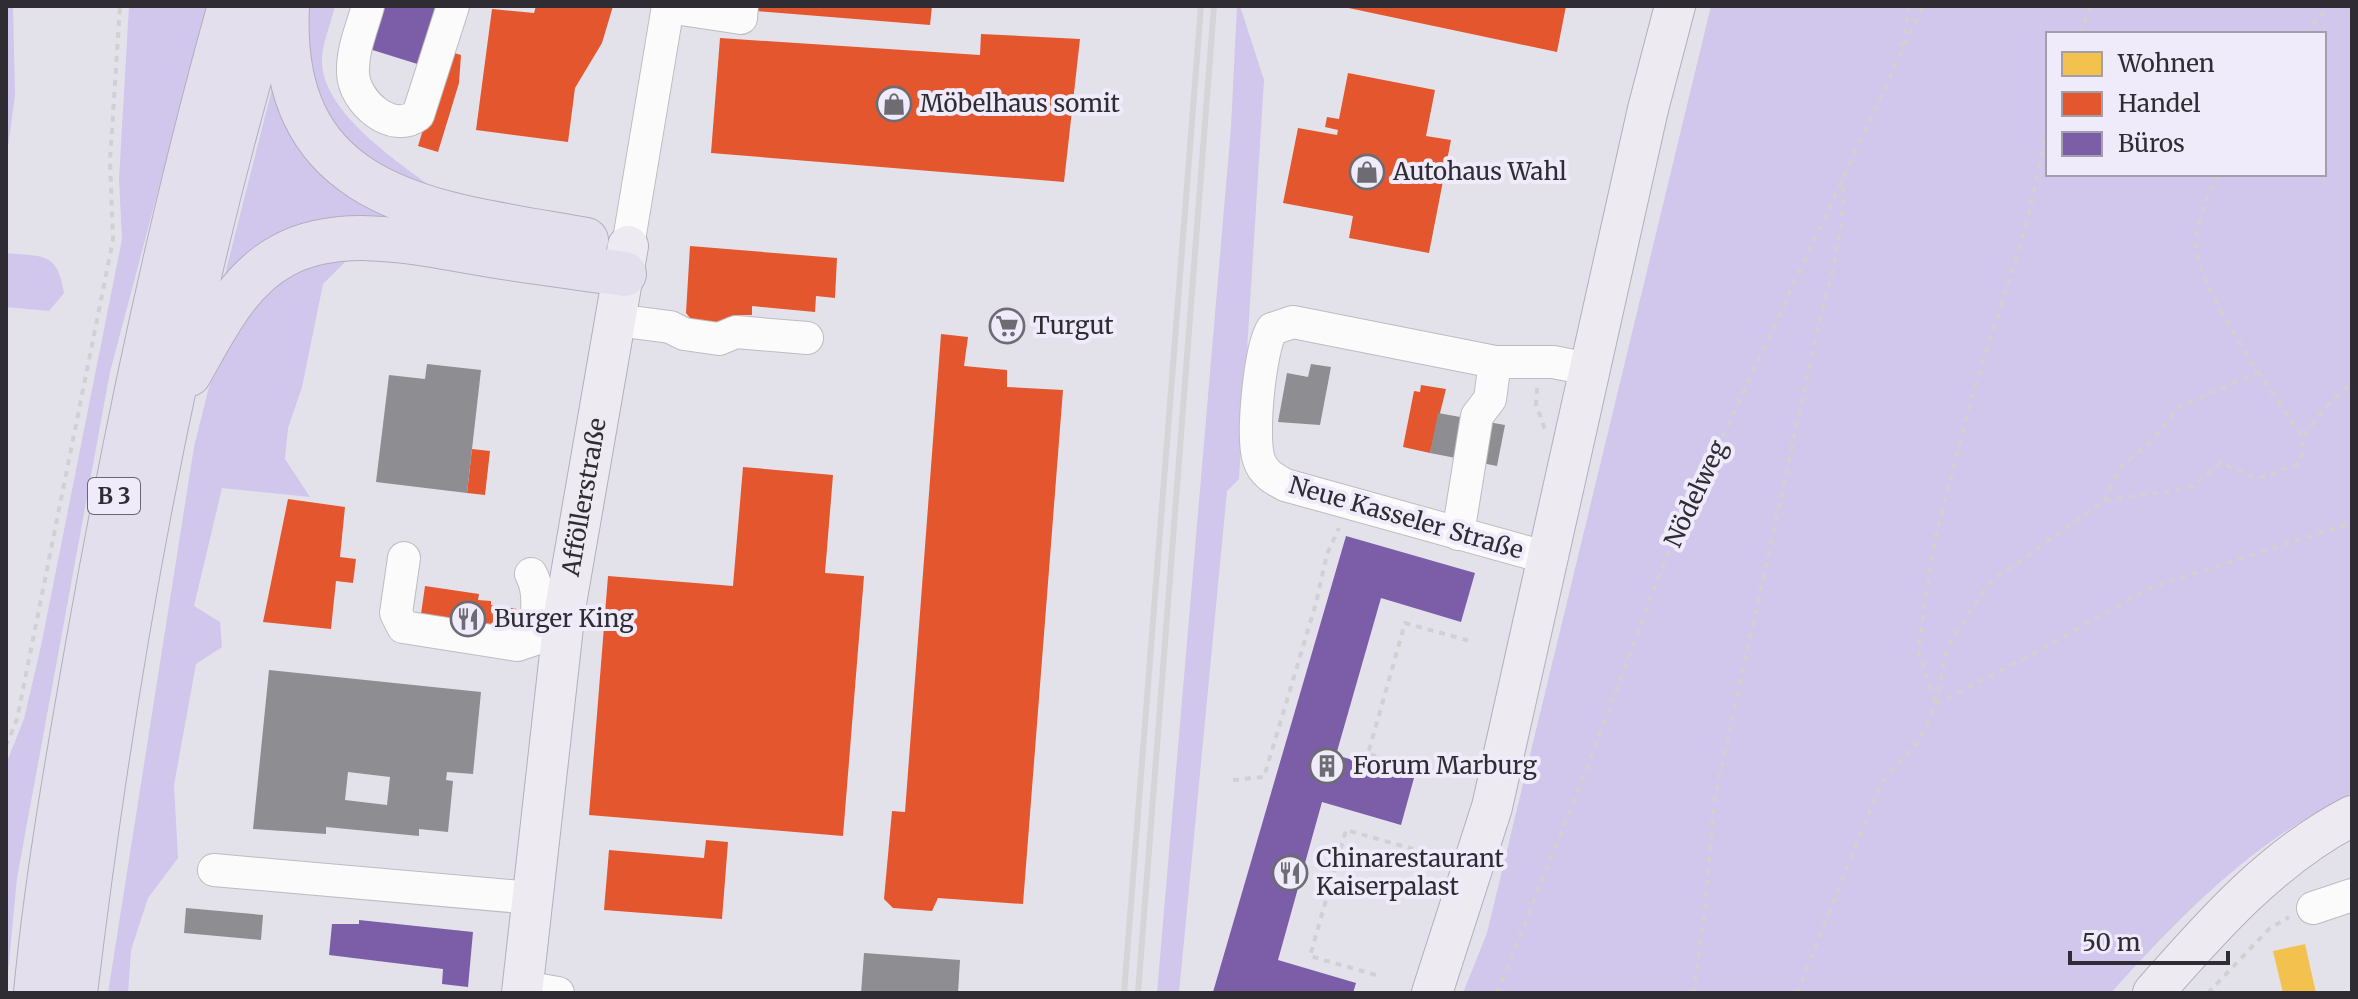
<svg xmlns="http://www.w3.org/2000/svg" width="2358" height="999" viewBox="0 0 2358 999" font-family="Merriweather,serif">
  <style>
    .green { fill: #d1c6ec; fill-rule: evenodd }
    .homes { fill: #f2c14e }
    .shops { fill: #e4572e }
    .offices { fill: #7b5ea7 }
    .industry { fill: #8d8d92; fill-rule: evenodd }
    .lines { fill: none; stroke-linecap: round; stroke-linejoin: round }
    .minor-casing { stroke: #bcbcc2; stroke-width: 34 }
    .major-casing { stroke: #b2aebe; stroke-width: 42 }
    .highway-casing { stroke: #b2aebe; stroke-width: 46 }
    .path { stroke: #d1d0d3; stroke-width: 4; stroke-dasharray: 6 6; stroke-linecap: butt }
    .minor { stroke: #fbfbfc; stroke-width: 32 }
    .major { stroke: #edeaf2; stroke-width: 40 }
    .highway { stroke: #e4dfed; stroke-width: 44 }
    .rail { stroke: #d5d4d7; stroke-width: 6 }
    .labels { text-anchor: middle; stroke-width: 8; stroke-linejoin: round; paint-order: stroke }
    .shield { fill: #efebfa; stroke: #69666f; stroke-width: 2 }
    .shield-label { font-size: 22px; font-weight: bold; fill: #2f2d33 }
    .poi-label { font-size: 24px; fill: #2f2d33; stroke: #efebfa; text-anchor: start }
    .street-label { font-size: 24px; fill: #2f2d33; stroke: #efebfa }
  </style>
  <rect width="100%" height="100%" fill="#e3e2ea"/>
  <!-- green -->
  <g class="green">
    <polygon points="6,6 13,6 15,96 6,161"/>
    <polygon points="129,6 207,6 110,372 17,878 6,993 6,764 24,719 41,646 122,239 119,179"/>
    <path d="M303,6H335C331,23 322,44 322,61C322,110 392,158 429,185L421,194L339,141L313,102Z"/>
    <polygon points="1237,6 1240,6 1264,80 1239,479 1227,491 1179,993 1157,993 1231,127"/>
    <path d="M1711,6H2352V794C2256,838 2181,915 2111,993H1463L1487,933ZM2048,34H2324V174H2048Z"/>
    <polygon points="277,69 411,229 221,290"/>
    <path d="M6,253C44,257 57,251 64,293L49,311L6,307Z"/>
    <polygon points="352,255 323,284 302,387 288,428 285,459 310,497 222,488 194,606 220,622 222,647 196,664 174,785 178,858 148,898 131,950 128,993 108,993 194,447 209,387 232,327 288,271"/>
  </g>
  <!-- homes -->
  <polygon class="homes" points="2305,944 2316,993 2283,993 2273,951"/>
  <!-- shops -->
  <g class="shops">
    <polygon points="536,6 613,6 602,43 575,88 568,142 476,130 492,9 534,13"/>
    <polygon points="757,6 932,6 930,25 756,11"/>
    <polygon points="1339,6 1566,6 1557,52"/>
    <polygon points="981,34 1080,39 1064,182 711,153 720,38 980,55"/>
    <polygon points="447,51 461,55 459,83 438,152 418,146"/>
    <polygon points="1348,73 1435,90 1426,136 1451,140 1429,253 1349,238 1353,216 1283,203 1298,128 1337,135 1338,130 1325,127 1327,117 1339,119"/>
    <polygon points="690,246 837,258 835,298 816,296 815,312 752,306 752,315 734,315 722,326 694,323 686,313"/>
    <polygon points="941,334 968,337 964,366 1007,370 1007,387 1063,390 1023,904 938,898 932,911 893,908 884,899 892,811 905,812"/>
    <polygon points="1421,385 1446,389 1430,453 1403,447 1414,391 1420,392"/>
    <polygon points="472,449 490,451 485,495 467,493"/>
    <polygon points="743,467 833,475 825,573 864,576 843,836 589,815 608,576 733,586"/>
    <polygon points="288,499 345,507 340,557 356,559 353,583 336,581 331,629 263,622"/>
    <polygon points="425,586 479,594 478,600 491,601 491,605 517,609 513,635 419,628"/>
    <polygon points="706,840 728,842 722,919 604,910 609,850 704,858"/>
  </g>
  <!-- offices -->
  <g class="offices">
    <polygon points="376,6 446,6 427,67 363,47"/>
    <polygon points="1346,536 1475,573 1461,622 1381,598 1336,755 1414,778 1401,825 1322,802 1278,960 1356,983 1353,993 1213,992"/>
    <polygon points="359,920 473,932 468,987 442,984 443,969 329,955 332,924 359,924"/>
  </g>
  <!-- industry -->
  <g class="industry">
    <polygon points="427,364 481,370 467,493 376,482 389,375 425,379"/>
    <polygon points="1311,364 1331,367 1320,425 1278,422 1287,373 1308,377"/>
    <polygon points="1438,413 1505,425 1497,466 1430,453"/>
    <path d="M269,670L481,692L473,774L447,772L446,780L453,781L448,832L419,829V836L326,827V834L253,829ZM348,772L390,777L387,805L345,800Z"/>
    <polygon points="186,908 263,915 261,940 184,933"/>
    <polygon points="864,953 960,960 958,993 861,993"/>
  </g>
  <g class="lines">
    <!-- minor casing -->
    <g class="minor-casing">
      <g id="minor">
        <path d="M368,6C362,28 352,50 353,73C354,102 392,135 418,115L453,6"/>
        <polyline points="668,7 741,18 742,6"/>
        <polyline points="628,246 668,6"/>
        <polyline points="616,320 670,327 684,334 719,339 736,332 807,338"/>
        <polyline points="1458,534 1477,416 1490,399 1495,362"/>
        <path d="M404,558L396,613L403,627L517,645L532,640C537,620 541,592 531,574"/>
        <path d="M1548,558L1285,485C1274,479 1263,473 1259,460C1251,437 1260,348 1272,329L1293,322L1495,362H1553L1589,369"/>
        <polyline points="214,870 532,898"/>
        <polyline points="2313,908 2352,895"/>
        <polyline points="523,987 558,993"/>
      </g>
    </g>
    <!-- major casing -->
    <g class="major-casing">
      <g id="major">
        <path id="s1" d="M522,993L565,609L628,246"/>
        <polyline points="1432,993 1492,807 1648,109 1675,6"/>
        <path d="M2153,993C2211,927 2272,857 2352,816"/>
      </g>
    </g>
    <!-- highway casing -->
    <g class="highway-casing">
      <g id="highway">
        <path d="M287,6C277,205 437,213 586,240"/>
        <path d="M189,374C213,332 237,280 282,256C343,222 426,245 491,255C535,262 580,268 624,274"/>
        <path d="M36,993C47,876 68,760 88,645C126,430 171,216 230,6"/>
        <path d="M75,993C115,660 175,328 270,6"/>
      </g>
    </g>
    <!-- path -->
    <g class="path">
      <polyline points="2080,34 2090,6"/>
      <polyline points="2305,34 2329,6"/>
      <polyline points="1902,46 1909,6"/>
      <path d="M2218,174C2208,195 2197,221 2196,244C2194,284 2278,402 2303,437"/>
      <polyline points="1537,388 1536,404 1545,430"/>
      <polyline points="2104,501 2120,467 2151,442 2179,407 2259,372"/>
      <polyline points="1935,702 1918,650 1935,539 1971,400 2026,226 2048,129"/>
      <polyline points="1936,704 2031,655 2149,588 2352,523"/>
      <polyline points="6,746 17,719 113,240 110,161 120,6"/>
      <polyline points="1434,772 1368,754 1405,623 1470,641"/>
      <polyline points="1233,780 1264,777 1316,603 1327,554 1339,528"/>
      <polyline points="1376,975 1310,956 1346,830 1413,849"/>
      <polyline points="1497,993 1585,773 1664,563 1923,6"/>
      <path d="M1693,993L1705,911L1714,802L1823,306C1836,263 1843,224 1844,179"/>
      <polyline points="1797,993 1881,783 1919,741 1936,704 1947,648 1989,583 2104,501 2192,487 2221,463 2257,479 2301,463 2303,437 2326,407 2352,382"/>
      <polyline points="2208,993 2270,928 2289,917"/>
    </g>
    <!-- minor -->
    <use href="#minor" class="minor"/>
    <!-- major -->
    <use href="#major" class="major"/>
    <!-- highway -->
    <use href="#highway" class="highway"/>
    <!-- rail -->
    <g class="rail">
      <polyline points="1124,993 1201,6"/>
      <polyline points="1138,993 1214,6"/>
    </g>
  </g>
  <!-- icons -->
  <defs>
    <g id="shop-ring" transform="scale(1.8)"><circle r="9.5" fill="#efebfa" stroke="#6e6c73" stroke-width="1.5"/><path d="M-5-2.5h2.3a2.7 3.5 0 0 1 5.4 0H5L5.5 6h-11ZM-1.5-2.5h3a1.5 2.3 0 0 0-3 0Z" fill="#6e6c73"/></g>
    <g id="supermarket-ring" transform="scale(1.8)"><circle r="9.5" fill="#efebfa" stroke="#6e6c73" stroke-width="1.5"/><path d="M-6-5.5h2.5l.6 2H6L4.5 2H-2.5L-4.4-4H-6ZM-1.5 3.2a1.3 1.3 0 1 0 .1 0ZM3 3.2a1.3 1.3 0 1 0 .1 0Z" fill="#6e6c73"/></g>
    <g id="restaurant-ring" transform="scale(1.8)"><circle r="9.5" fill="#efebfa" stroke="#6e6c73" stroke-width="1.5"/><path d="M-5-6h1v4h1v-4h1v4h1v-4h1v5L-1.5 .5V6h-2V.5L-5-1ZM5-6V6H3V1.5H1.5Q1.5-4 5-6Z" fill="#6e6c73"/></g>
    <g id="building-ring" transform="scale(1.8)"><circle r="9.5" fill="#efebfa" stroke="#6e6c73" stroke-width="1.5"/><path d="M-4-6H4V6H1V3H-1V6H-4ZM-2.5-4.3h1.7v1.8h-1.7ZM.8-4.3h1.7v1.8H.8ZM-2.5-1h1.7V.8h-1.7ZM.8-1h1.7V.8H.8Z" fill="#6e6c73"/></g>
  </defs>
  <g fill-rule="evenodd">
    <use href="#shop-ring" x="894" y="104"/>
    <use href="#shop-ring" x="1367" y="172"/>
    <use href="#supermarket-ring" x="1007" y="326"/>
    <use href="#restaurant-ring" x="468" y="619"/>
    <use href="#building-ring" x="1327" y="766"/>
    <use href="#restaurant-ring" x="1290" y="873"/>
  </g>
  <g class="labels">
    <!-- shield labels -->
    <rect class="shield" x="88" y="478" width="52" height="36" rx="6"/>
    <g class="shield-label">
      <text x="114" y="504">B 3</text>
    </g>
    <!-- poi labels -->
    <g class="poi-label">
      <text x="920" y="112">Möbelhaus somit</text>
      <text x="1393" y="180">Autohaus Wahl</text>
      <text x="1033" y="334">Turgut</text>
      <text x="494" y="627">Burger King</text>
      <text x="1353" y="774">Forum Marburg</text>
      <text x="1316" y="867">Chinarestaurant<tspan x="1316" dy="28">Kaiserpalast</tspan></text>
    </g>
    <!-- street labels -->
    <g class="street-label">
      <text transform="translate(1696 494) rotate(-65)" y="8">Nödelweg</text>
      <text dy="8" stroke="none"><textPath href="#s1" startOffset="500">Afföllerstraße</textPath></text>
      <text transform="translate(1406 518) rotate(16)" y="8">Neue Kasseler Straße</text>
    </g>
  </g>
  <!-- border -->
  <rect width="2358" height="999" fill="none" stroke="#2f2d33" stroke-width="16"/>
  <!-- legend -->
  <rect x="2046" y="32" width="280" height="144" fill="#efebfa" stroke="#a29faa" stroke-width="2"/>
  <rect x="2062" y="52" width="40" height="24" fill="#f2c14e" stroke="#a29faa" stroke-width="2"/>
  <text x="2118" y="72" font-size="24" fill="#2f2d33">Wohnen</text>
  <rect x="2062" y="92" width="40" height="24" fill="#e4572e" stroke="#a29faa" stroke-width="2"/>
  <text x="2118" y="112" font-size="24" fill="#2f2d33">Handel</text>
  <rect x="2062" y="132" width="40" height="24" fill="#7b5ea7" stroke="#a29faa" stroke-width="2"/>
  <text x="2118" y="152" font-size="24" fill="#2f2d33">Büros</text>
  <!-- scale -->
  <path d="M2070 951v12h158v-12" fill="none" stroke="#2f2d33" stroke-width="4"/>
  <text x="2082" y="951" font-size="24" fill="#2f2d33" stroke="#efebfa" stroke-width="6" paint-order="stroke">50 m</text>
</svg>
